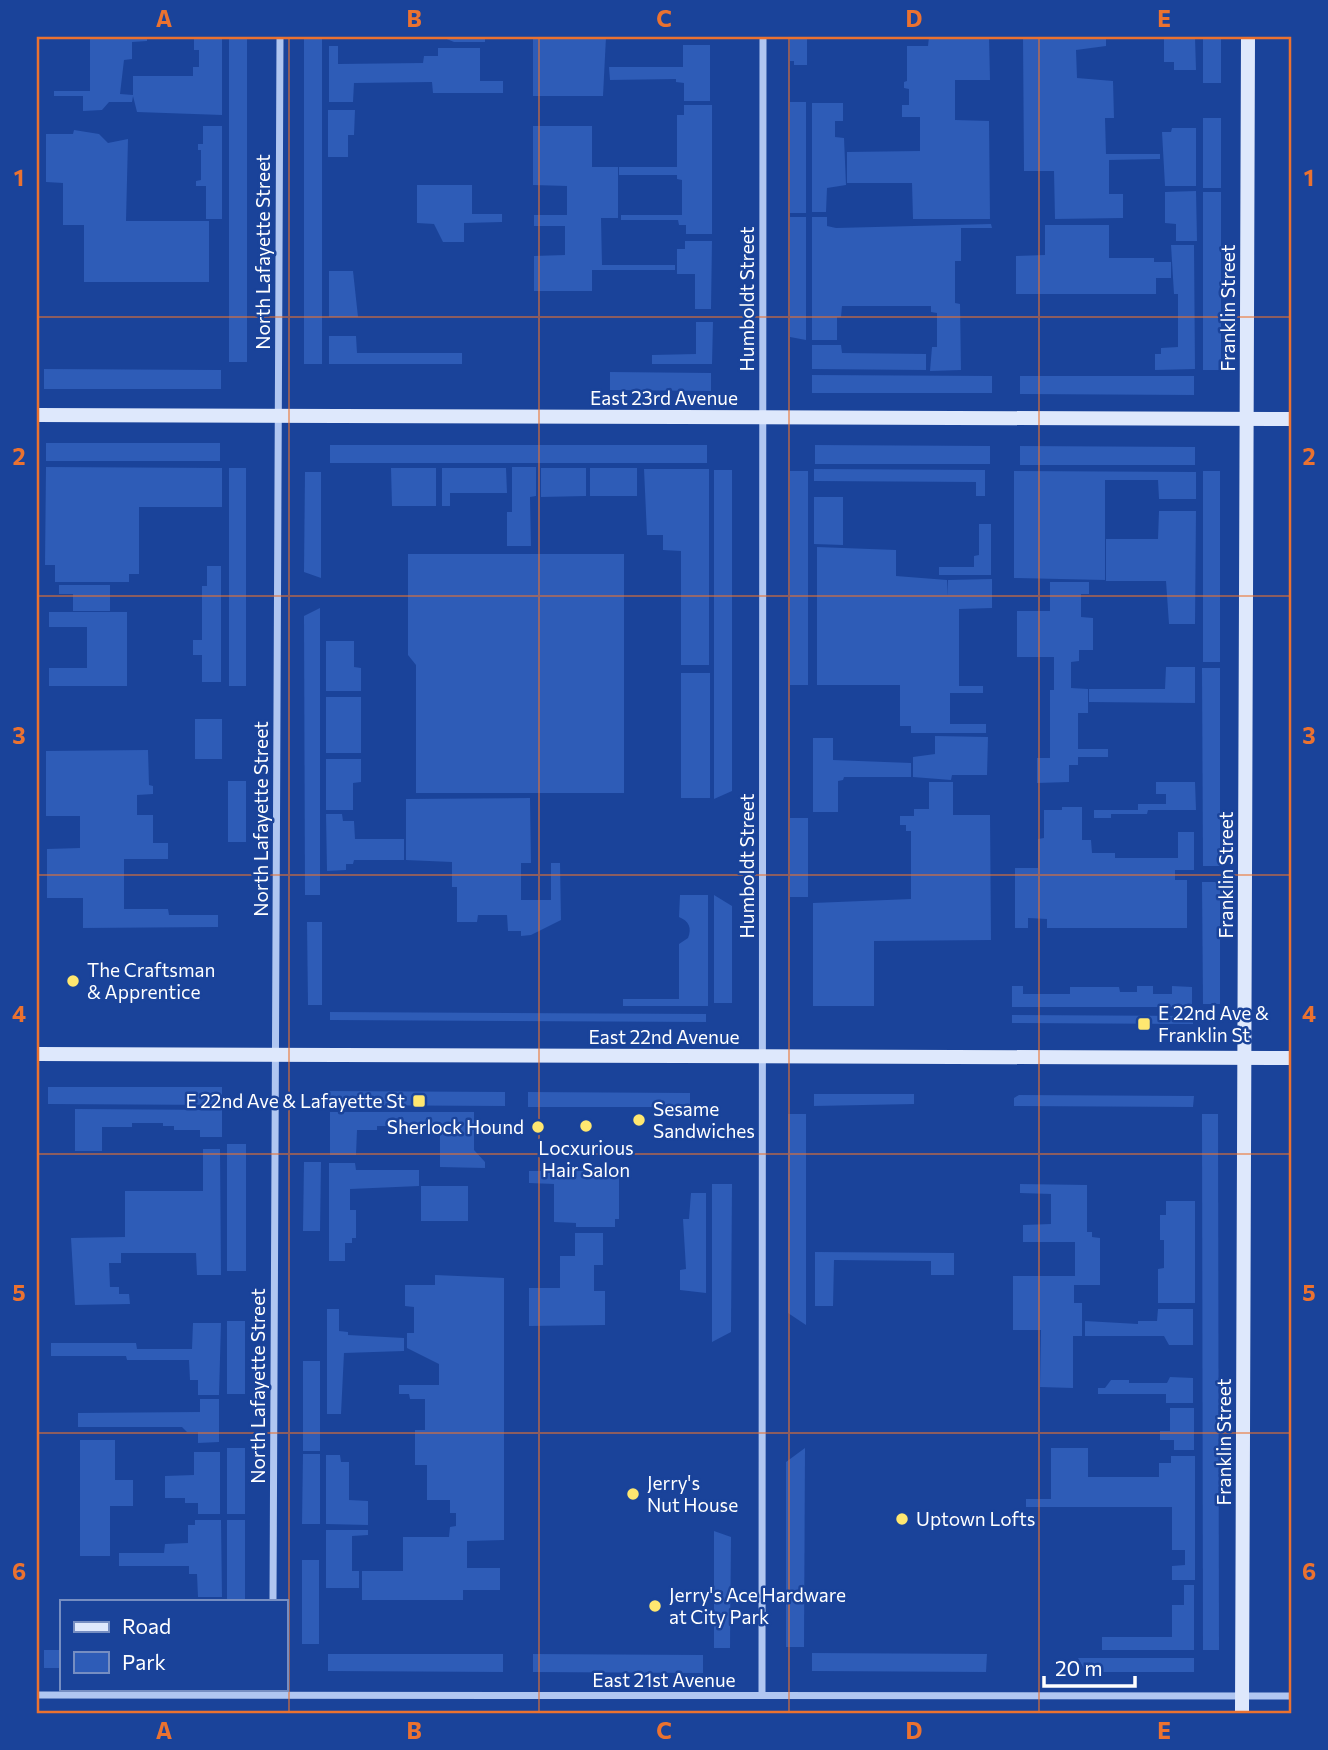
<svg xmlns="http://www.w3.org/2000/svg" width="1328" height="1750" viewBox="0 0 1328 1750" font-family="Commissioner,sans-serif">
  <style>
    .green { fill: #2e5cb7 }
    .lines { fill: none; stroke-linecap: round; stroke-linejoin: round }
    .street { stroke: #b0c6f1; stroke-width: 7 }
    .secondary { stroke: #dee8fc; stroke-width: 14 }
    .grid { fill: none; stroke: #eb7230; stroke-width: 2; stroke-opacity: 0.55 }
    .poi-dot { fill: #ffe770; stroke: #1a439a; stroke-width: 2.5 }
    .labels { text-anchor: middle; stroke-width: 5; stroke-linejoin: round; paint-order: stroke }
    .street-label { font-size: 19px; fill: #fff; stroke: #1a439a }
    .poi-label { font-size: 19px; fill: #fff; stroke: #1a439a; text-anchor: start }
    .neatline { fill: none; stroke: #eb7230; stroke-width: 2.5 }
    .grid-label { font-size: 23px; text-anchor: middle; font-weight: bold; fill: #eb7230 }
  </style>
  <rect width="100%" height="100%" fill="#1a439a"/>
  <!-- green -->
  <g class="green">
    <polygon points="45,37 147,37 147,41 132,42 132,59 124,60 120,94 133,95 133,76 193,76 193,67 199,67 199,50 194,50 194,37 222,37 222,115 137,112 133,96 132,102 109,102 102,110 83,111 83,96 54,96 54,91 90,91 90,39 45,39"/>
    <rect x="229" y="37" width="18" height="325"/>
    <rect x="304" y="37" width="18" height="327"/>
    <polygon points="442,37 485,37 485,42 454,42"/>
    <polygon points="533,37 606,37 603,96 533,96"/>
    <polygon points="790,37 807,37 807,65 794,65 794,61 790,61"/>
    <polygon points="929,37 989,37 990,80 955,80 955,120 989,121 990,219 913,219 912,183 847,183 847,152 920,151 920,117 902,117 902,105 909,105 909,89 904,88 904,82 907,81 907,46 928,46"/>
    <polygon points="1023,37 1106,37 1106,46 1076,50 1077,78 1113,81 1114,118 1105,118 1106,154 1160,154 1160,159 1109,160 1109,194 1123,194 1123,218 1055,219 1054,171 1024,171"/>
    <polygon points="1164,37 1195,37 1196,70 1174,70 1174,62 1164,62"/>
    <rect x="1203" y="37" width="18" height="46"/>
    <polygon points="683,45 710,45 710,101 684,101 684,83 676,82 676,79 610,80 609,67 683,67"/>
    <polygon points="329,46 338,46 338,64 423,63 424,56 438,56 438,48 480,48 480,81 503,81 503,93 433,93 432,82 354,83 353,102 329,102"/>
    <rect x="790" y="102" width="16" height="111"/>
    <polygon points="812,103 843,103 843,121 835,121 835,137 844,138 846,185 827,188 826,212 812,212"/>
    <polygon points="684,105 712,105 712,234 686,234 686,225 679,225 678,220 621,220 621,215 682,215 682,180 677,179 677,175 619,175 619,167 677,167 677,115 684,115"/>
    <polygon points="328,110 355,110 354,135 348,135 348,157 328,157"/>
    <rect x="1203" y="118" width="18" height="70"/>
    <polygon points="203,126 222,126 222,219 206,219 206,186 196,186 196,181 201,180 201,150 198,150 198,144 203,144"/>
    <polygon points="533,126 592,126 592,167 618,167 618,218 601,218 602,265 675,265 675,270 592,270 592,291 534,291 534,256 565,255 565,226 534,226 534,215 567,215 567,186 533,185"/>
    <polygon points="1172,128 1196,128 1196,186 1165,186 1162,132 1171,132"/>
    <polygon points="74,130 99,134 108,143 128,139 126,221 209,221 209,282 84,282 84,225 63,225 63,183 46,182 46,134 73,134"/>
    <polygon points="417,185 472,185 472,214 502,214 502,222 464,223 464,242 443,242 434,224 417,223"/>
    <polygon points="1196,191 1197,241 1176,241 1176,224 1165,223 1165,192"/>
    <rect x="1203" y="192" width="18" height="178"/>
    <polygon points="790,217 806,217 806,340 790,337"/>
    <polygon points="812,217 827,217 827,226 836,228 991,224 992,228 961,228 961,261 955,261 955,303 960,304 961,370 930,371 932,347 937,347 937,313 931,312 931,306 842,306 841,317 837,317 837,340 812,340"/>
    <polygon points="1045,225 1109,225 1109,258 1154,258 1154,262 1171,262 1171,278 1156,278 1156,294 1016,294 1016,256 1045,255"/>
    <polygon points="685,241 712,241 711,309 695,309 695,274 677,274 677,249 685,249"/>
    <polygon points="1171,245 1194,245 1195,369 1155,370 1155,354 1161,354 1161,348 1178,347 1178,294 1174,294"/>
    <polygon points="329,271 353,271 358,317 329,317"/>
    <polygon points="696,322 713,322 712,364 652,364 652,355 696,354"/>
    <polygon points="329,336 356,336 357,353 462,353 462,364 329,364"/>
    <polygon points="812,345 841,345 842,353 926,354 926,370 812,369"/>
    <polygon points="44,369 221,370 221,389 44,389"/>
    <polygon points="610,372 711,373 711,391 610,390"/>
    <polygon points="812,375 992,376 992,393 812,393"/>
    <polygon points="1020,376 1194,376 1194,395 1020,394"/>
    <rect x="46" y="443" width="174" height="18"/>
    <rect x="330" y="445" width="377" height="18"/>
    <polygon points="815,445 990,446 990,464 815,464"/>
    <polygon points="1020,446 1195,447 1195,465 1020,465"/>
    <polygon points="46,467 222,468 222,507 139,507 139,574 129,574 129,582 55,582 55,565 45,565"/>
    <polygon points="512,467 536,467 536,496 530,497 531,546 507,546 507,512 512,512"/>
    <rect x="229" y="468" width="17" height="218"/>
    <polygon points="391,468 436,468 436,506 392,506"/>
    <polygon points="442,468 506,468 507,493 450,493 450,506 442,506"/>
    <polygon points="541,468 586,468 586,496 541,497"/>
    <rect x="590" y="468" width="47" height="28"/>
    <polygon points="644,469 709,469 709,665 681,665 681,551 663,550 663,535 647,535"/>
    <polygon points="814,469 985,470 985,496 976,496 976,482 814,481"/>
    <polygon points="714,470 732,470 732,791 714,799"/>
    <rect x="790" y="471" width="18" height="214"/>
    <polygon points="1014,471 1196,472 1196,499 1159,499 1158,480 1105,480 1105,580 1014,578"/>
    <rect x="1203" y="471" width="17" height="191"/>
    <polygon points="305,472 321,472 321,578 304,572"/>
    <polygon points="814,497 843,497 843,545 814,544"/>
    <polygon points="1159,511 1196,511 1195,624 1169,624 1166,581 1106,581 1106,539 1158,539"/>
    <polygon points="979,524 991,524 991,575 939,575 939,567 974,567 974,556 979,555"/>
    <polygon points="817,547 896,550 896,576 947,580 948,596 948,580 992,579 992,608 959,609 959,686 983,686 983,693 950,693 950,724 986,724 986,733 911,733 911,726 900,726 900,685 817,685"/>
    <polygon points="408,554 624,554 624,793 416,793 416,665 408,655"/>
    <polygon points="207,566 221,566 221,682 202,682 202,655 193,655 193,640 202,640 202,586 207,586"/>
    <polygon points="1050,582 1089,582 1089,594 1081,594 1081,617 1093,618 1093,650 1079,650 1079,661 1071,662 1071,688 1088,689 1088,713 1078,713 1078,749 1108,749 1108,757 1078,757 1078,765 1069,765 1069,782 1037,783 1037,758 1050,758 1050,690 1054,690 1054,657 1017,657 1017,611 1050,611"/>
    <polygon points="59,585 110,585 110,611 73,611 73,594 59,594"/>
    <polygon points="320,608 320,895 305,895 304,616"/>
    <polygon points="49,612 127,612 127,686 49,686 49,668 87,668 87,627 49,627"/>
    <polygon points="326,641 354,641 354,667 361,668 361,691 326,691"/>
    <polygon points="1166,667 1195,667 1195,703 1089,702 1089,689 1165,689"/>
    <polygon points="1202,668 1220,668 1220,866 1203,866"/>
    <rect x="681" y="673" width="29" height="125"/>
    <rect x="326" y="697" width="35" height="56"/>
    <rect x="195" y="719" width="27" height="40"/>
    <polygon points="935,736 988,737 987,775 952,775 951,780 913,777 913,757 935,754"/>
    <polygon points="813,738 833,738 833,760 911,763 911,777 844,777 843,780 838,781 838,812 813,812"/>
    <polygon points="148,750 149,785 153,786 153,794 137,795 137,815 153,815 153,843 168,843 168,859 124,859 124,909 168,909 169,915 218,915 218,927 83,928 83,898 47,898 47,849 80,848 80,816 46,816 46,751"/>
    <polygon points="326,759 361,759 361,782 353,783 353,810 326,810"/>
    <rect x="228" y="781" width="18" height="61"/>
    <polygon points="929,782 953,782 953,815 990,815 991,940 874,941 874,1006 813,1006 813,903 911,899 911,831 906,831 906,825 900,825 900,816 914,816 914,809 929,809"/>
    <polygon points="1156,782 1195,782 1196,810 1148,810 1147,814 1111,814 1111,818 1094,818 1094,810 1138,810 1138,804 1166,804 1166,794 1156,794"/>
    <polygon points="530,798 531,863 521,863 521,900 551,900 551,863 560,863 561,920 531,935 521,936 521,931 508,931 507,915 478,915 477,922 457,922 457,887 452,887 452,862 406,860 406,799"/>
    <polygon points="1062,807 1082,807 1082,840 1091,840 1092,853 1115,853 1115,858 1178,858 1178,832 1194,832 1194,870 1175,870 1175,880 1187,880 1187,928 1047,928 1047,919 1028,918 1028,928 1015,928 1015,868 1038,868 1038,839 1044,838 1044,810 1062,810"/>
    <polygon points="326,814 342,814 343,821 354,821 355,839 404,839 404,860 354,860 353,864 346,864 346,870 327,871"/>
    <rect x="790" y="818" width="18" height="79"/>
    <polygon points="1202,882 1220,882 1220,1004 1203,1004"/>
    <path d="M680,895H708V1006H623V999H679V944L688,938C692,928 689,921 679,917Z"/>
    <polygon points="714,895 732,906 732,1003 714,1003"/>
    <polygon points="307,922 322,922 322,1005 308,1005"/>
    <polygon points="1012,986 1023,986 1023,994 1070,994 1070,987 1119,987 1120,992 1137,992 1137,986 1153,986 1153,994 1172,994 1172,986 1192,987 1192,1007 1012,1007"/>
    <polygon points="330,1012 706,1014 706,1022 330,1020"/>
    <polygon points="1012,1015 1193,1016 1193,1024 1012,1023"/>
    <polygon points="48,1087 222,1087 222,1105 48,1104"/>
    <polygon points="326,1091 505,1092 505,1106 326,1105"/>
    <polygon points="528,1092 690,1093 690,1107 528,1107"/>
    <polygon points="814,1094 914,1094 914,1104 814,1106"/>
    <polygon points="1019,1095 1194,1096 1193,1107 1014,1106 1014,1098"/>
    <polygon points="75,1109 222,1110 222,1137 200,1137 200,1130 174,1130 174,1126 163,1126 163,1123 132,1123 132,1127 102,1127 102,1151 75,1151"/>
    <polygon points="330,1112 474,1112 474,1150 485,1162 485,1168 440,1167 440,1130 432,1130 432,1126 377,1126 377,1130 357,1130 356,1155 330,1155"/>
    <polygon points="788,1114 806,1114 806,1325 788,1313"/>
    <polygon points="1202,1114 1218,1114 1219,1650 1203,1650"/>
    <rect x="227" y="1144" width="19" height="127"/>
    <polygon points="203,1149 220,1149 221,1275 197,1275 196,1253 121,1253 121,1263 109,1263 110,1287 119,1287 119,1294 129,1294 130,1304 75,1305 71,1238 125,1237 125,1191 203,1191"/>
    <polygon points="304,1162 321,1162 320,1231 303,1231"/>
    <polygon points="329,1163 355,1163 356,1170 419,1170 419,1186 350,1189 350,1210 356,1210 356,1238 352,1238 352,1243 345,1243 345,1261 329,1261"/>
    <polygon points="529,1171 619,1171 619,1219 615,1219 615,1227 576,1227 576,1223 554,1222 554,1184 529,1183"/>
    <polygon points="712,1184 732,1184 731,1332 712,1342"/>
    <polygon points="1020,1184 1087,1185 1087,1232 1092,1232 1092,1237 1100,1238 1100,1285 1074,1285 1074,1303 1082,1303 1082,1336 1073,1336 1073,1388 1040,1387 1041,1330 1013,1330 1013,1276 1075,1276 1075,1242 1023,1242 1023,1225 1051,1224 1051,1194 1020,1193"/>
    <rect x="421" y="1186" width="47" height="35"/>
    <polygon points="691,1193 706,1193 706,1293 680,1290 680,1270 686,1269 683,1219 689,1219"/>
    <polygon points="1166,1201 1195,1201 1195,1303 1158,1303 1158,1269 1164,1268 1164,1240 1160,1240 1160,1215 1166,1215"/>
    <polygon points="575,1233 603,1233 603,1265 594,1265 594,1291 605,1291 605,1325 529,1326 529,1288 560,1288 560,1256 575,1256"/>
    <polygon points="815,1252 954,1253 954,1275 931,1275 931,1261 834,1260 833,1306 815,1306"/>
    <polygon points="435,1275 504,1278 504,1540 467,1541 467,1568 500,1568 500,1590 463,1590 463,1600 362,1600 362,1571 403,1571 403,1537 449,1537 450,1527 456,1526 456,1513 450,1513 450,1500 427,1500 427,1465 415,1465 415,1430 425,1430 425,1399 410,1399 409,1394 399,1394 399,1385 439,1385 439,1364 407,1348 407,1333 414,1333 414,1307 405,1306 405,1285 435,1285"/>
    <polygon points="327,1309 339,1309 339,1331 348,1332 348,1335 404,1338 404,1351 344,1353 341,1414 327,1414"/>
    <polygon points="1158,1309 1193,1309 1193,1345 1169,1345 1164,1336 1085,1336 1085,1321 1138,1324 1138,1321 1157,1321"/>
    <rect x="227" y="1321" width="18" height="73"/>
    <polygon points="193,1323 221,1323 219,1395 198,1395 198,1380 190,1380 189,1360 127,1360 126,1356 51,1356 51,1343 136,1343 137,1349 192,1349"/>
    <rect x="303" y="1361" width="17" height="90"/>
    <polygon points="1170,1377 1193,1378 1193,1403 1166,1403 1166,1394 1098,1394 1098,1388 1105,1388 1111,1380 1129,1380 1129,1383 1167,1383"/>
    <polygon points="200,1399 219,1399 219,1442 198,1443 198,1432 187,1432 182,1427 78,1427 78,1413 200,1412"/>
    <polygon points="1170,1408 1194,1408 1194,1450 1174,1450 1174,1440 1160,1440 1160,1431 1170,1431"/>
    <polygon points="80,1440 115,1440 115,1480 133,1480 133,1506 110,1506 110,1556 80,1556"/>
    <rect x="227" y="1448" width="18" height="66"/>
    <polygon points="805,1448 804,1647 786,1647 786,1462"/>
    <polygon points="1051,1448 1088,1448 1088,1477 1159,1477 1159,1463 1171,1463 1171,1456 1195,1456 1195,1580 1172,1580 1172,1566 1185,1565 1185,1550 1172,1550 1172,1507 1026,1507 1026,1499 1051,1499"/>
    <polygon points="194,1452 220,1452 220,1514 198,1514 198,1503 185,1503 185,1498 165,1498 165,1476 194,1475"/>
    <polygon points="303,1454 320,1454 320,1524 302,1524"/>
    <polygon points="326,1455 340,1455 341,1462 349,1462 349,1500 368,1501 368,1525 326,1524"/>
    <polygon points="195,1520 221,1520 222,1597 198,1597 197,1574 189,1574 189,1566 119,1566 119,1553 164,1553 165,1544 188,1543 188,1525 195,1525"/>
    <rect x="227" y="1520" width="18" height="81"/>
    <polygon points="326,1530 368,1530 368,1535 352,1536 352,1571 359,1571 359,1588 326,1588"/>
    <polygon points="714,1531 731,1537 730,1648 714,1648"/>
    <rect x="302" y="1560" width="17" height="84"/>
    <polygon points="1184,1585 1194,1585 1194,1650 1102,1650 1102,1637 1172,1637 1172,1605 1184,1605"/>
    <rect x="44" y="1650" width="17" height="18"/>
    <polygon points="812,1653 987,1654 986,1672 812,1671"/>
    <polygon points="328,1654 503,1654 503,1672 328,1671"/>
    <polygon points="533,1654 703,1655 703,1673 533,1672"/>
    <polygon points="1078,1658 1194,1658 1194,1672 1086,1672"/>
  </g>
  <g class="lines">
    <!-- street -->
    <g class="street">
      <polyline points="273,1601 280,37"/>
      <polyline points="37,1695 1291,1696"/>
      <polyline points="762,1695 763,37"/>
    </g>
    <!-- secondary -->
    <g class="secondary">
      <polyline points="37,415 1291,419"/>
      <polyline points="37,1054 1291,1058"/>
      <polyline points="1242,1713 1248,37"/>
    </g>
  </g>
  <!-- grid -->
  <path class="grid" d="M289,37V1713M539,37V1713M789,37V1713M1039,37V1713M37,317H1291M37,596H1291M37,875H1291M37,1154H1291M37,1433H1291"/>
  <!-- markers -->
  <g class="poi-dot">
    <circle cx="73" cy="981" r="7"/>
    <rect x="1137" y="1017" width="14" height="14" rx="3.5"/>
    <rect x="412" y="1094" width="14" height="14" rx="3.5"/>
    <circle cx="639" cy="1120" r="7"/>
    <circle cx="586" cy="1126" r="7"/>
    <circle cx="538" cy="1127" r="7"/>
    <circle cx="633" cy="1494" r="7"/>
    <circle cx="902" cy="1519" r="7"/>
    <circle cx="655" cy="1606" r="7"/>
  </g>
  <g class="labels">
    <!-- street labels -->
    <g class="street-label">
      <text transform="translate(263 252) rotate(-90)" y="7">North Lafayette Street</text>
      <text transform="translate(747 299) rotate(-90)" y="7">Humboldt Street</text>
      <text transform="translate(1228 308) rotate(-90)" y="7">Franklin Street</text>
      <text x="664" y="405">East 23rd Avenue</text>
      <text transform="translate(261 819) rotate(-90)" y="7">North Lafayette Street</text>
      <text transform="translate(747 866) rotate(-90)" y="7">Humboldt Street</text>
      <text transform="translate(1226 875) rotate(-90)" y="7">Franklin Street</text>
      <text x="664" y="1044">East 22nd Avenue</text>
      <text transform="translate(258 1386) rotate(-90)" y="7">North Lafayette Street</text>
      <text transform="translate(1224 1442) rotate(-90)" y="7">Franklin Street</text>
      <text x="664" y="1687">East 21st Avenue</text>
    </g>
    <!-- poi labels -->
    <g class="poi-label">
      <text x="87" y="977">The Craftsman<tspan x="87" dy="22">&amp; Apprentice</tspan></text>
      <text x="1158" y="1020">E 22nd Ave &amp;<tspan x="1158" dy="22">Franklin St</tspan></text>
      <text x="405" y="1108" text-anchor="end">E 22nd Ave &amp; Lafayette St</text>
      <text x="653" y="1116">Sesame<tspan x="653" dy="22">Sandwiches</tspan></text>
      <text x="524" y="1134" text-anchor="end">Sherlock Hound</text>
      <text x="586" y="1155" text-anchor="middle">Locxurious<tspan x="586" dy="22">Hair Salon</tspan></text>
      <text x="647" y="1490">Jerry's<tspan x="647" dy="22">Nut House</tspan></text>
      <text x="916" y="1526">Uptown Lofts</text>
      <text x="669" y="1602">Jerry's Ace Hardware<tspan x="669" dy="22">at City Park</tspan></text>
    </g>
  </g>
  <!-- border -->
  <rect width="1328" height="1750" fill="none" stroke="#1a439a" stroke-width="77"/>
  <!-- legend -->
  <rect x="60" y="1600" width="228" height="91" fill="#1a439a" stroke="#768ec2" stroke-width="2"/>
  <rect x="74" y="1622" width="35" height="10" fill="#dee8fc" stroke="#768ec2" stroke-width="2"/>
  <text x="122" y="1634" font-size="21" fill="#ffffff">Road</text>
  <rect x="74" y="1652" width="35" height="21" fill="#2e5cb7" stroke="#768ec2" stroke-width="2"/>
  <text x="122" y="1670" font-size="21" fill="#ffffff">Park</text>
  <!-- scale -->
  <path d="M1044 1676v10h91v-10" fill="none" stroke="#ffffff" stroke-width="3.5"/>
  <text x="1055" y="1676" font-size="21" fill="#ffffff" stroke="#1a439a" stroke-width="5" paint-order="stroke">20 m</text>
  <rect x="38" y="38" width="1252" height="1674" class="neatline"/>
  <g class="grid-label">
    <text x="164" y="27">A</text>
    <text x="414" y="27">B</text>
    <text x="664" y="27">C</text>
    <text x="914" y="27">D</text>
    <text x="1164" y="27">E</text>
    <text x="19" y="186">1</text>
    <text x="1309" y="186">1</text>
    <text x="19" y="465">2</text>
    <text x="1309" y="465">2</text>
    <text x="19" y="744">3</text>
    <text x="1309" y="744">3</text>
    <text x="19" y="1022">4</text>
    <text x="1309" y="1022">4</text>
    <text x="19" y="1301">5</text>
    <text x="1309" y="1301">5</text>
    <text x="19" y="1580">6</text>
    <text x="1309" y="1580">6</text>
    <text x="164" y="1739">A</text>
    <text x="414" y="1739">B</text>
    <text x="664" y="1739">C</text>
    <text x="914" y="1739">D</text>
    <text x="1164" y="1739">E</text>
  </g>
</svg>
